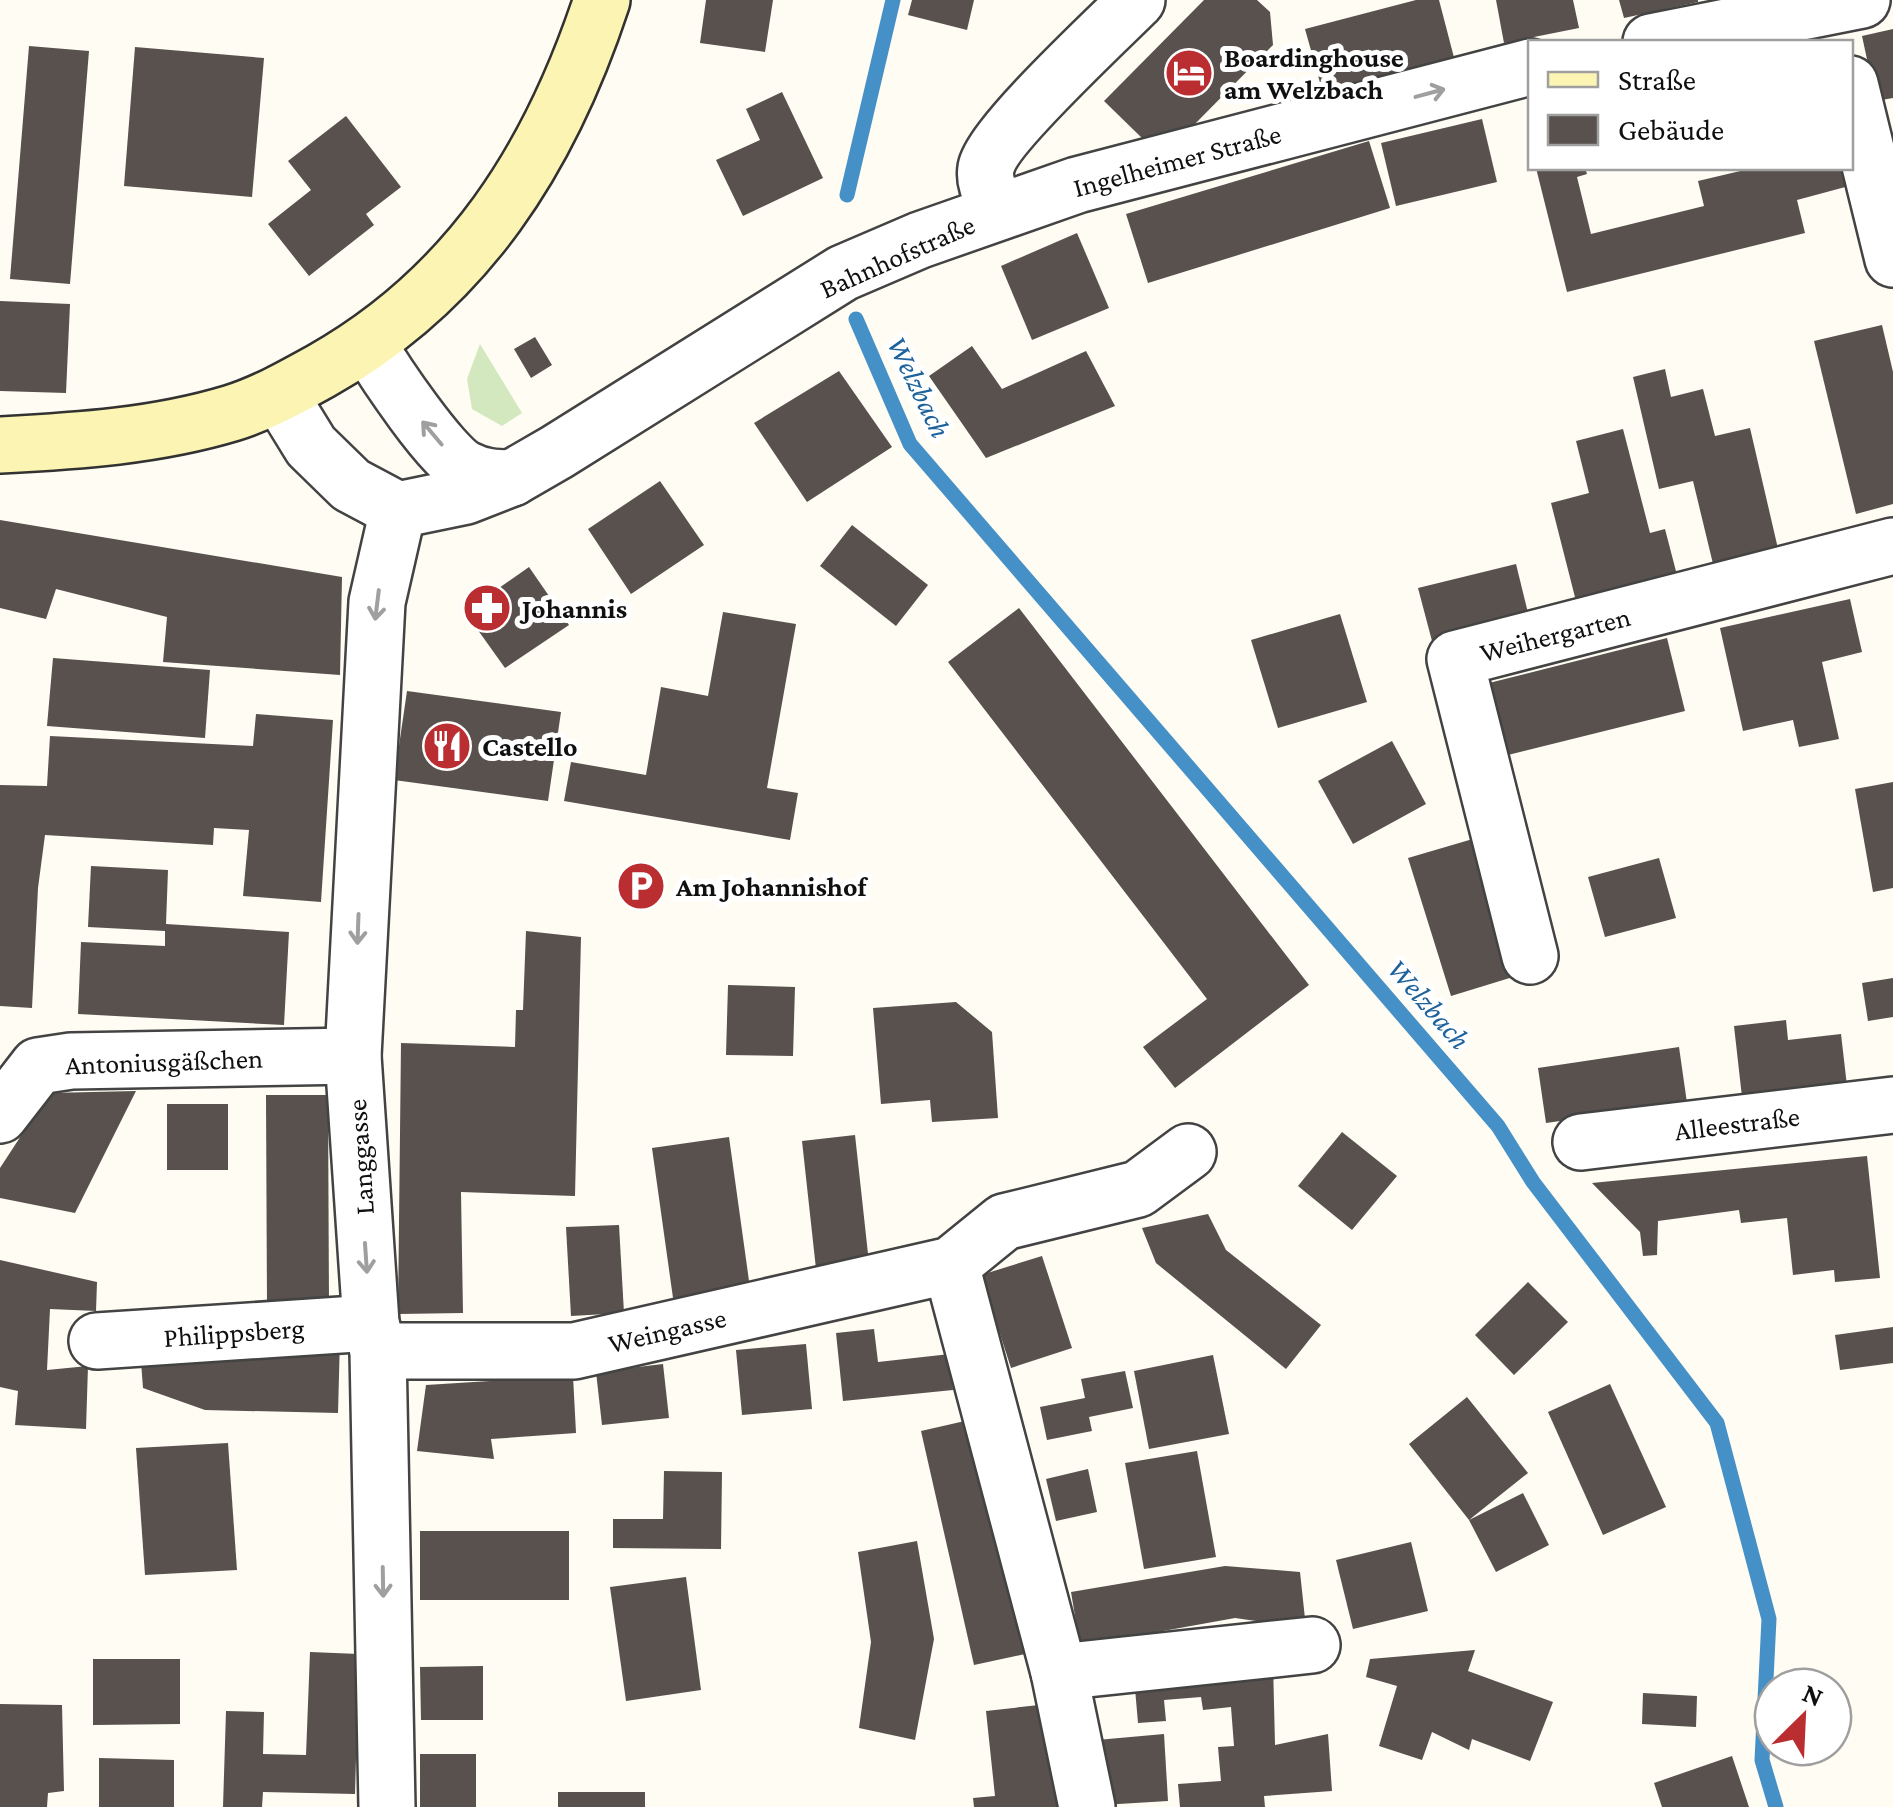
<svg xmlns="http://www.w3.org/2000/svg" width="1893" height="1807" viewBox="0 0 1893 1807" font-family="'Crimson Pro',serif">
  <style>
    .green { fill: #d3e8be }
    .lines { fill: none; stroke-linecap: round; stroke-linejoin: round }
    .stream { stroke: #4590c7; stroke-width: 15 }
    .building { fill: #58514d }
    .minor-casing { stroke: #434343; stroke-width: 60 }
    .secondary-casing { stroke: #323232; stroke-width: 60 }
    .minor { stroke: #fff; stroke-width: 55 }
    .secondary { stroke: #fbf4b2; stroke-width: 55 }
    .oneway { stroke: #9f9f9f }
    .labels { text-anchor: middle; stroke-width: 10; stroke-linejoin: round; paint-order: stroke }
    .poi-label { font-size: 28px; font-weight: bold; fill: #101010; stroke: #fff; text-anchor: start }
    .street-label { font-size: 28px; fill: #101010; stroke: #fff }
    .water-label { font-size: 30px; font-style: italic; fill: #1e629c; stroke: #fff }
  </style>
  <rect width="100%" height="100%" fill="#fefcf3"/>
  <!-- green -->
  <polygon class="green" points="480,344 522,413 502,426 472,409 467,379"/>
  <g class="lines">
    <!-- stream -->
    <g class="stream">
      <polyline points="847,195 893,0"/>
      <polyline points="856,319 910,444 1498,1126 1533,1182 1717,1423 1769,1619 1762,1760 1776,1807"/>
    </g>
  </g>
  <!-- building -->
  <g class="building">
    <polygon points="706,0 773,0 765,52 700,43"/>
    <polygon points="912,0 974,0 967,30 908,15"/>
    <polygon points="1204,0 1257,0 1270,12 1273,45 1186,133 1144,140 1104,101"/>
    <polygon points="1416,0 1439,0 1457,69 1326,104 1305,29"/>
    <polygon points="1496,0 1573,0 1579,28 1504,43"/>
    <polygon points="1619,0 1698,0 1698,2 1624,18"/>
    <polygon points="1893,29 1893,98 1876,101 1862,36"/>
    <polygon points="29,46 89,51 70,284 10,279"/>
    <polygon points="135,47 264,58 252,197 124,186"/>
    <polygon points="782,92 823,178 743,216 716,160 760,140 746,109"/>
    <polygon points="346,116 401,187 366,214 374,225 309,276 268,224 311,190 288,161"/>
    <polygon points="1482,119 1497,182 1396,206 1381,143"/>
    <polygon points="1369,141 1390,208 1148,283 1126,214"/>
    <polygon points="1536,168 1585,168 1587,174 1577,177 1591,234 1704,206 1698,181 1753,168 1844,168 1849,186 1797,200 1805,233 1567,292"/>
    <polygon points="1077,233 1109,308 1032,340 1001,266"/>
    <polygon points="0,301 70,304 66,393 0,391"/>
    <polygon points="1882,325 1893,372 1893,504 1856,514 1814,341"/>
    <polygon points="535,337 552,365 531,378 514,349"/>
    <polygon points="972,346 1002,389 1086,351 1115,406 986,458 929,376"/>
    <polygon points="1665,369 1671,397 1703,389 1715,436 1750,428 1779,553 1714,568 1693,481 1659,489 1633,377"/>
    <polygon points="839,371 892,447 807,502 754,423"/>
    <polygon points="1623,429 1650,533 1665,529 1678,579 1577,605 1551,503 1589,493 1576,441"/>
    <polygon points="660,481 704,545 631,594 588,529"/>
    <polygon points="0,520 342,577 340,675 163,662 167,617 56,589 46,619 0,608"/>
    <polygon points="852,525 928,585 896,626 820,566"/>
    <polygon points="1516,564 1529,617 1432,641 1418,588"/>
    <polygon points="529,567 569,625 505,668 465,612"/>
    <polygon points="1850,599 1862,652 1822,662 1839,739 1799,747 1793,720 1743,731 1720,628"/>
    <polygon points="1019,608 1309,985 1175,1088 1143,1047 1207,999 948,662"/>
    <polygon points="723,612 796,624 767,788 798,793 790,840 564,801 571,762 646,775 661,687 708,696"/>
    <polygon points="1340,614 1367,702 1278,728 1251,640"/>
    <polygon points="1667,638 1685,711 1508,755 1489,683"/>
    <polygon points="53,658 210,670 205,738 47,726"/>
    <polygon points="407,691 561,712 548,801 394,780"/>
    <polygon points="256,714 333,720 321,902 243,896 249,830 214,828 213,845 45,835 38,888 32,1008 0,1006 0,785 47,786 50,736 253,746"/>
    <polygon points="1392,741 1426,804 1353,844 1318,781"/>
    <polygon points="1893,782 1893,888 1873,892 1855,789"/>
    <polygon points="1483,836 1526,973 1451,996 1408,858"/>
    <polygon points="1659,858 1676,918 1605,937 1588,877"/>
    <polygon points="91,866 168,870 166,924 289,932 284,1025 78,1014 81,942 165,946 165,931 88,927"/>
    <polygon points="526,931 581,937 575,1196 461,1192 463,1313 398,1314 401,1043 515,1047 516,1010 523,1010"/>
    <polygon points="1893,978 1893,1017 1868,1021 1862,983"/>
    <polygon points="728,985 795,987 793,1056 726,1055"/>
    <polygon points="956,1002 992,1032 998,1118 932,1122 930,1100 881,1104 873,1008"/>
    <polygon points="1786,1020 1788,1040 1841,1034 1847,1086 1742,1097 1734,1026"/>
    <polygon points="1679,1047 1687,1103 1546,1123 1538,1068"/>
    <polygon points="136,1091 75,1213 0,1198 0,1168 49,1093"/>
    <polygon points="266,1095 328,1095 329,1306 267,1306"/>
    <rect x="167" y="1104" width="61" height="66"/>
    <polygon points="1342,1132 1397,1176 1352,1230 1298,1186"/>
    <polygon points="855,1135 869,1263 816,1269 802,1141"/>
    <polygon points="729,1137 750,1288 673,1298 652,1148"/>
    <polygon points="1867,1156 1880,1278 1835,1282 1834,1270 1793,1275 1787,1218 1741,1223 1739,1210 1658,1221 1657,1255 1643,1256 1640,1232 1592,1183"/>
    <polygon points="1208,1214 1226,1250 1321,1325 1286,1369 1156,1263 1142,1228"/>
    <polygon points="619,1225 624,1313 571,1316 566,1227"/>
    <polygon points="1042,1256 1072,1348 1011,1368 981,1275"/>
    <polygon points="0,1260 97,1282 96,1311 50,1309 47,1370 88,1366 86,1429 15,1425 18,1391 0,1387"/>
    <polygon points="1528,1282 1568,1322 1514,1375 1475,1335"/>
    <polygon points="1893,1327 1893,1363 1840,1370 1835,1335"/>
    <polygon points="874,1329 878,1362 950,1354 953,1390 843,1401 836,1333"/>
    <polygon points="340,1338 338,1413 205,1410 143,1388 140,1349"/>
    <polygon points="806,1344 812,1409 742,1415 736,1350"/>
    <polygon points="1213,1355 1229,1434 1149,1449 1134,1371"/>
    <polygon points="663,1364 669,1418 602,1425 596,1372"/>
    <polygon points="1125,1371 1133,1408 1089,1417 1092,1431 1047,1440 1040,1407 1085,1398 1081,1379"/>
    <polygon points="573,1376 576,1433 491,1439 494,1459 417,1451 426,1385"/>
    <polygon points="1610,1384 1666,1507 1603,1535 1548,1412"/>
    <polygon points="1467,1397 1528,1473 1469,1520 1523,1493 1549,1545 1496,1572 1469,1520 1409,1444"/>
    <polygon points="978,1418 1030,1653 974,1665 921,1431"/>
    <polygon points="228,1443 237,1570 145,1575 136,1448"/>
    <polygon points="1197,1451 1216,1557 1144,1569 1125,1463"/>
    <polygon points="1088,1469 1097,1512 1056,1521 1046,1479"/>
    <polygon points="664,1471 722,1472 721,1549 613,1548 613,1519 663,1519"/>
    <rect x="420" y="1531" width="149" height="69"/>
    <polygon points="917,1541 934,1639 915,1740 859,1728 871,1642 858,1552"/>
    <polygon points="1411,1542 1428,1611 1353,1629 1336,1560"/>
    <polygon points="1225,1566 1300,1572 1306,1628 1235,1618 1080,1646 1071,1592"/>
    <polygon points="686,1577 701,1690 626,1701 610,1587"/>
    <polygon points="1475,1650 1468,1671 1553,1702 1530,1761 1472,1739 1469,1750 1432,1732 1422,1760 1379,1746 1397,1686 1366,1677 1370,1659"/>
    <polygon points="310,1652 359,1654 355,1794 263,1792 262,1807 223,1807 226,1711 264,1712 263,1754 306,1755"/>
    <polygon points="93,1659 180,1659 180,1724 93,1725"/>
    <polygon points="1273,1663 1275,1745 1328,1734 1332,1791 1264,1796 1265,1807 1180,1807 1178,1784 1221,1781 1218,1747 1234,1746 1231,1707 1203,1710 1201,1697 1164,1700 1166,1721 1138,1723 1134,1677"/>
    <polygon points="483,1666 483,1720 421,1720 420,1667"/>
    <polygon points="1643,1693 1697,1696 1696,1727 1642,1724"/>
    <polygon points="0,1704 62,1705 64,1791 48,1793 47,1807 0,1807"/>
    <polygon points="1048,1704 1059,1807 974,1807 973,1798 995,1796 986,1711"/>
    <polygon points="1164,1734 1168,1801 1102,1805 1097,1740"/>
    <rect x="420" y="1754" width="56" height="53"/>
    <polygon points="1732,1756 1749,1807 1662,1807 1654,1783"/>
    <polygon points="99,1758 174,1760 174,1807 99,1807"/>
    <rect x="558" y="1792" width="87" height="15"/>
  </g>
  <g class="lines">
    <!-- minor casing -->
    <g class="minor-casing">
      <g id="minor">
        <polyline points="1651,42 1862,0"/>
        <polyline points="1850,84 1893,259"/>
        <path d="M999,212C993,198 983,184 986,168C992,136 1108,29 1137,0"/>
        <path d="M368,344C384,371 441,457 466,469C481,477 495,478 512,478"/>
        <polyline points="279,394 311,446 351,485 398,510 466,496 512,478 557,452 843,273 920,240 1077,185 1530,67"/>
        <polyline points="1530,956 1455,659 1893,546"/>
        <polyline points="0,1115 38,1066 71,1061 353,1056"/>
        <polyline points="1581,1142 1893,1105"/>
        <polyline points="951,1265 1059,1672 1087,1807"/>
        <polyline points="97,1341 371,1323"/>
        <polyline points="378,1351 574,1351 951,1265 1004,1222 1138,1189 1188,1152"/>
        <polyline points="1059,1672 1312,1645"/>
        <polyline points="387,1807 378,1351 371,1323 353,1056 377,602 398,510"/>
      </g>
    </g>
    <!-- secondary casing -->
    <g class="secondary-casing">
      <path id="secondary" d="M0,445C78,441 156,436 232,413C264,403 292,387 321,371C468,288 550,158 602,0"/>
    </g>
    <!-- minor -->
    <use href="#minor" class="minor"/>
    <!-- secondary -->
    <use href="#secondary" class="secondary"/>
  </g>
  <!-- one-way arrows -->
  <defs><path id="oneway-shaft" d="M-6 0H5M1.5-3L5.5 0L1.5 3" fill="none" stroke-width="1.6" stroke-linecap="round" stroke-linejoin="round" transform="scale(2.5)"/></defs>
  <g class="oneway">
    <use href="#oneway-shaft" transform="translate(1430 93) rotate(-15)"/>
    <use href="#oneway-shaft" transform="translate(432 433) rotate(-130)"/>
    <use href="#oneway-shaft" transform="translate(377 605) rotate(97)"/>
    <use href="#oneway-shaft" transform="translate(358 929) rotate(92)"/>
    <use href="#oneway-shaft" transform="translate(366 1258) rotate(86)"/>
    <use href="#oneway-shaft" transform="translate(383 1582) rotate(89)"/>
  </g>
  <!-- icons -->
  <defs>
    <g id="hotel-disc" transform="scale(2.5)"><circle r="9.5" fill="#ba2e31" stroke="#fff"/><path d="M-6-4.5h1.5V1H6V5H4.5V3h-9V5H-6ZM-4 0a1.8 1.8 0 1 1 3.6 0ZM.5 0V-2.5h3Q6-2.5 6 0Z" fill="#fff"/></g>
    <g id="pharmacy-disc" transform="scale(2.5)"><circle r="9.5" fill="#ba2e31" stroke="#fff"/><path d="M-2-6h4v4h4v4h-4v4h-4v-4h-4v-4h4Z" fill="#fff"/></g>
    <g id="restaurant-disc" transform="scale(2.5)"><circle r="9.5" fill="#ba2e31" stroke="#fff"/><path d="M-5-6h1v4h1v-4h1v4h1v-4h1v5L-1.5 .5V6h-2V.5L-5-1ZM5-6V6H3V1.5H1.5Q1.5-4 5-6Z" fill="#fff"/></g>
    <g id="parking-disc" transform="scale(2.5)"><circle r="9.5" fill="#ba2e31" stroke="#fff"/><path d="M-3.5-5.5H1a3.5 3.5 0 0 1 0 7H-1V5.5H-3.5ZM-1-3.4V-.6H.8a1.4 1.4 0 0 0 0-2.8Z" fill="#fff"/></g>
  </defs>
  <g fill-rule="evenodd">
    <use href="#hotel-disc" x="1189" y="73"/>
    <use href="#pharmacy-disc" x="487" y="608"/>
    <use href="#restaurant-disc" x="447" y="746"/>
    <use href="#parking-disc" x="641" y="886"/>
  </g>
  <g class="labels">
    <!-- poi labels -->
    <g class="poi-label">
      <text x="1224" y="67">Boardinghouse<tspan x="1224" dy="32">am Welzbach</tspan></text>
      <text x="522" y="618">Johannis</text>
      <text x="482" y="756">Castello</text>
      <text x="676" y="896">Am Johannishof</text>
    </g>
    <!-- street labels -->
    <g class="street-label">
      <text transform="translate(1177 160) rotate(-15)" y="10">Ingelheimer Straße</text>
      <text transform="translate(897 256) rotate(-24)" y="10">Bahnhofstraße</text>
      <text transform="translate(1555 634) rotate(-14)" y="10">Weihergarten</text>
      <text transform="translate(164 1061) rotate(-2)" y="10">Antoniusgäßchen</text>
      <text transform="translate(1737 1123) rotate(-7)" y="10">Alleestraße</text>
      <text transform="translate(360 1157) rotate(-94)" y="10">Langgasse</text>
      <text transform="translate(667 1330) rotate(-13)" y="10">Weingasse</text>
      <text transform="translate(234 1332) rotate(-4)" y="10">Philippsberg</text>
    </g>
    <!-- water labels -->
    <g class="water-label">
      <text transform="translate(919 387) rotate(64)" y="10">Welzbach</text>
      <text transform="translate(1429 1004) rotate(49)" y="10">Welzbach</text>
    </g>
  </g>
  <!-- legend -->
  <rect x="1528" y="40" width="325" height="130" fill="#ffffff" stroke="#9f9f9f" stroke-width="2.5"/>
  <rect x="1548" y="72" width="50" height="15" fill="#fbf4b2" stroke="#9f9f9f" stroke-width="2.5"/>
  <text x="1618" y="90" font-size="30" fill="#101010">Straße</text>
  <rect x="1548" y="115" width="50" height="30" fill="#58514d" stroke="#9f9f9f" stroke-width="2.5"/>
  <text x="1618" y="140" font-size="30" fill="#101010">Gebäude</text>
  <!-- north arrow -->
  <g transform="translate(1803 1717) rotate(24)"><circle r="48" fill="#ffffff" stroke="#9f9f9f" stroke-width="2.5"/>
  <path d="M0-8L18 38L0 25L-18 38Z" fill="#ba2e31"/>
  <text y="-15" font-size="28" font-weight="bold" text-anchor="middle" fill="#101010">N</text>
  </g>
</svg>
